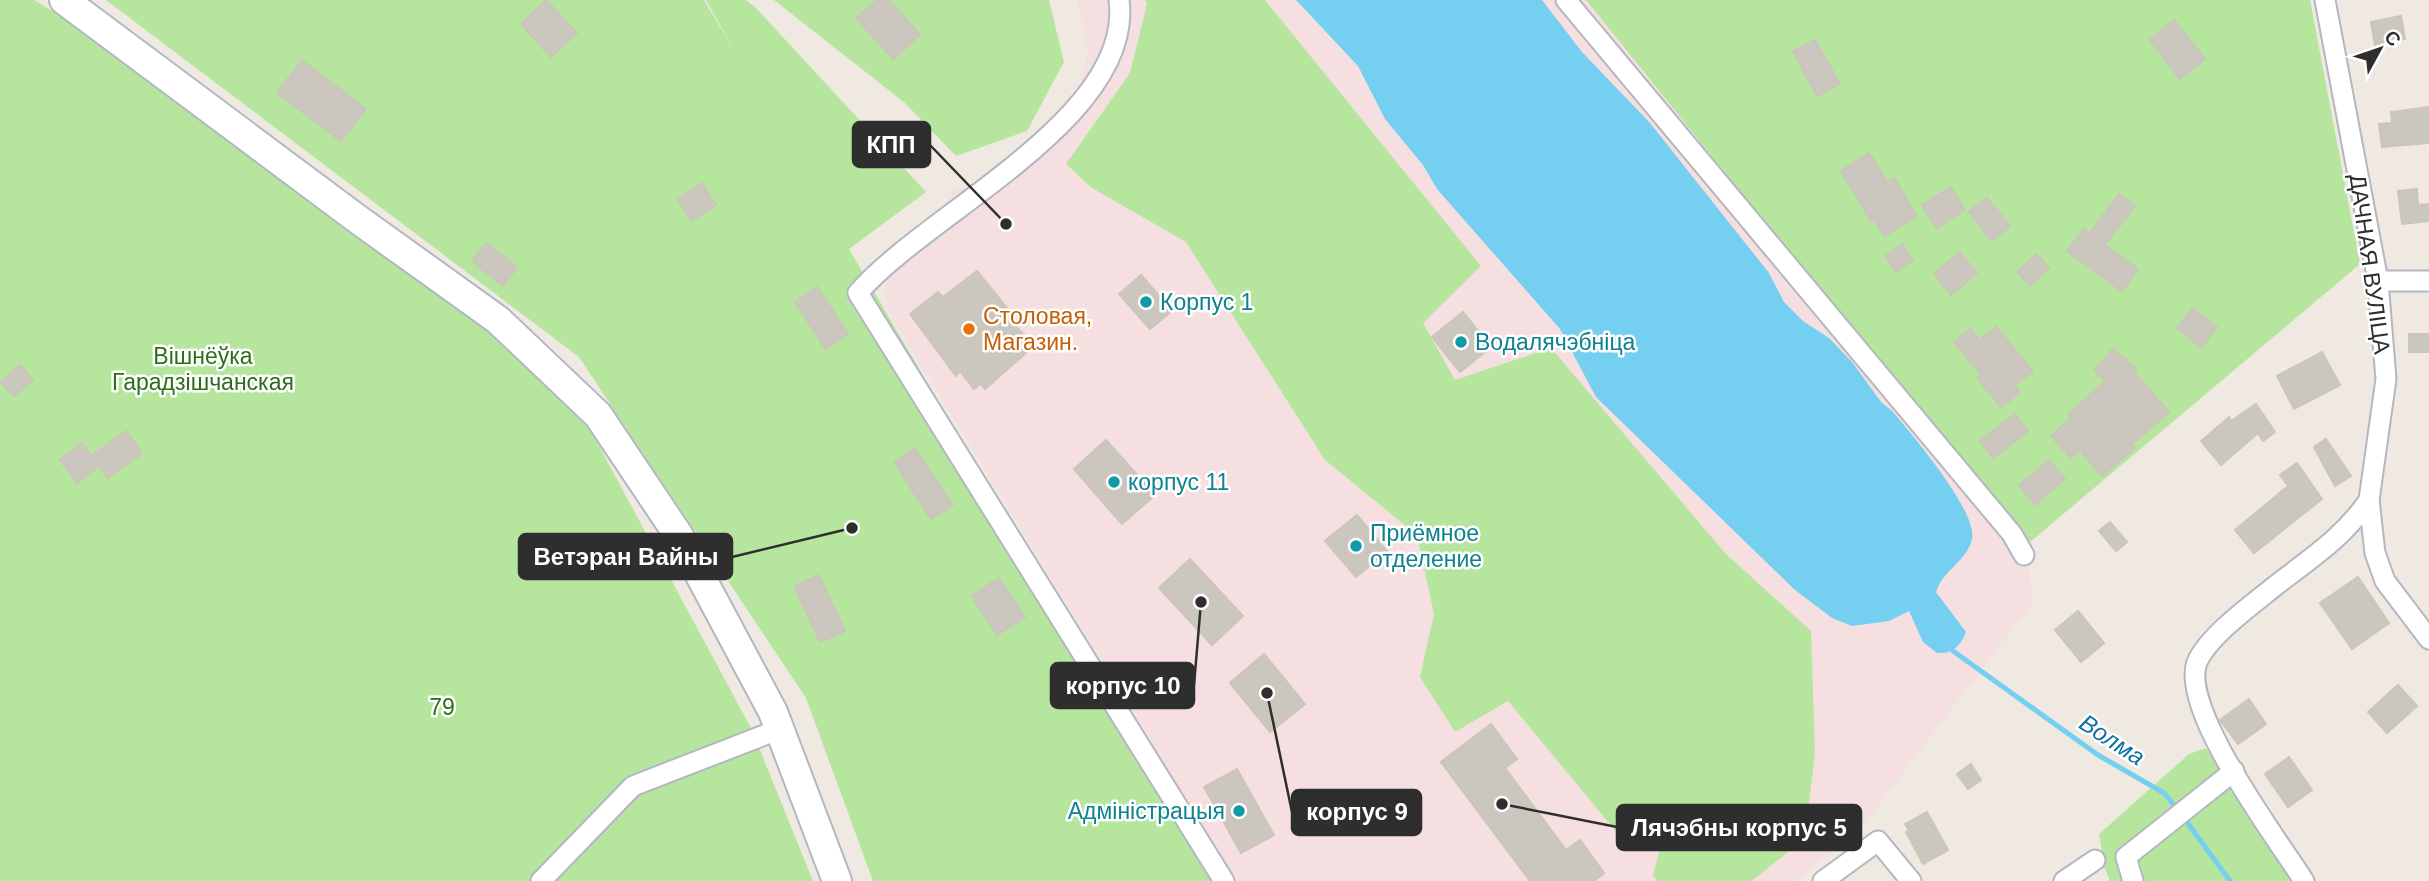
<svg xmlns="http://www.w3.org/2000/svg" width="2429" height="881" viewBox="0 0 2429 881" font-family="Arial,sans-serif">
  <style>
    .medical { fill: #f5dfe0 }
    .green { fill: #b6e59e }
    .water { fill: #75cff0 }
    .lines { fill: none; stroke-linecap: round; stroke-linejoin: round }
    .stream { stroke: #75cff0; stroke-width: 5 }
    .building { fill: #cbc7bf; stroke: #cbc5ba; stroke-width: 2 }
    .street-casing { stroke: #b4b7c1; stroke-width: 23 }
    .secondary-casing { stroke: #b4b7c1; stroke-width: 32 }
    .street { stroke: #fff; stroke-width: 19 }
    .secondary { stroke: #fff; stroke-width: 28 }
    .culture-dot { fill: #0f9aa8; stroke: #fff; stroke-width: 2.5 }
    .food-dot { fill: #e8710a; stroke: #fff; stroke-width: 2.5 }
    .labels { text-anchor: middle; stroke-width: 5; stroke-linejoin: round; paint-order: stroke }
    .street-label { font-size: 23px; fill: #2e2e2e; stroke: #fff }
    .culture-label { font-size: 23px; fill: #0d838f; stroke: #fff; text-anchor: start }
    .food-label { font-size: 23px; fill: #c56008; stroke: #fff; text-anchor: start }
    .park-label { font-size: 23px; fill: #2c6e1b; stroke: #fff }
    .water-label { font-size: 24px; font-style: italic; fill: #0d6fa3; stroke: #fff }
    .leader { fill: none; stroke: #2e2e2e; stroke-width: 2.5 }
    .callout-dot { fill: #2e2e2e; stroke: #fff; stroke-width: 2.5 }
    .callout { fill: #2e2e2e; stroke: #2e2e2e; stroke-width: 2.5 }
    .callout-label { font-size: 24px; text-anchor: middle; font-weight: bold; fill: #fff }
  </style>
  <rect width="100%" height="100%" fill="#efe9e1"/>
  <!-- medical -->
  <polygon class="medical" points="1077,0 1586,0 1846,323 2030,542 2027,554 2033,602 1857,833 1795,881 1235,881 886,307 884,273 954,217 952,192 977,183 1058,120 1081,81 1088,50"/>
  <!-- green -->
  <g class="green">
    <path d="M0,0H34L64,18L519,352C550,380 577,408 598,444L751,728L813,881H0Z"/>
    <polygon points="106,0 704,0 735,52 706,0 746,0 755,7 926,192 849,249 1219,881 873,881 806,698 579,357"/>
    <polygon points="774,0 1049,0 1064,62 1027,131 956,156 905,103"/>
    <polygon points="1145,0 1265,0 1481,266 1423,323 1455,380 1551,348 1725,553 1811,631 1815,752 1805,838 1752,881 1657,881 1653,875 1664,834 1629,847 1508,701 1455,732 1420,677 1434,614 1417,535 1325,460 1186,242 1092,188 1066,164 1130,73 1147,4"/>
    <polygon points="1586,0 2310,0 2360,264 2030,542 1846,323"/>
    <polygon points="2206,748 2291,881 2110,881 2104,866 2099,834 2189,754"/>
  </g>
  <!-- water -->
  <path class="water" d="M1296,0H1542L1582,52L1650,123L1769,273L1784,302L1803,321L1829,338L1852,362L1881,402L1892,411C1911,433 1978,512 1972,539C1967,561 1943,570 1936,592L1966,632C1961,646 1952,654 1937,653L1923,642L1909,611L1889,621L1852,626L1832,618L1795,590L1596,397L1560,329L1437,189L1423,165L1385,119L1358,66Z"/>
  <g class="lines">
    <!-- stream -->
    <g class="stream">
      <polyline points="1953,651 2098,755 2164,793 2178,810"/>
      <polyline points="2184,818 2230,881"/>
    </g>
  </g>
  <!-- building -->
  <g class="building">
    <polygon points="546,0 577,33 551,57 521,24"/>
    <polygon points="877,0 889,0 920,35 893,59 856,18"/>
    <polygon points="2401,16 2405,39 2375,45 2371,22"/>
    <polygon points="2174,20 2205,59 2180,79 2150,40"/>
    <polygon points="1815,40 1840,84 1817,96 1793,52"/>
    <polygon points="302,60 366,109 341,141 277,93"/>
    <polygon points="2429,107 2429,143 2382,147 2379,124 2392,123 2391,112"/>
    <polygon points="1869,153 1887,182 1894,178 1917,216 1884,236 1874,219 1871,221 1841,171"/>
    <polygon points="702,183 716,205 692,221 678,199"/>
    <polygon points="1951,187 1965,210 1936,228 1922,205"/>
    <polygon points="2417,189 2418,205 2429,204 2429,221 2402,224 2398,191"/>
    <polygon points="2119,194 2135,206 2105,245 2138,269 2122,291 2067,251 2084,229 2090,233"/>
    <polygon points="1987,198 2010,226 1992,241 1969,212"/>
    <polygon points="486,243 517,267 503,286 472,261"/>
    <polygon points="1902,244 1913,260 1896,272 1885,256"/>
    <polygon points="1959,252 1977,273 1951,295 1934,274"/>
    <polygon points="2036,254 2049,268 2030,286 2017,272"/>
    <polygon points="977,271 1011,313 1007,316 1029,341 1024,345 1027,352 985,389 981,384 974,389 960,371 956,376 910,314 938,292 943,297"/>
    <polygon points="1141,275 1172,311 1150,329 1119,294"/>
    <polygon points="817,287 848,334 826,349 795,302"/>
    <polygon points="2192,308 2217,327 2202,348 2177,328"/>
    <polygon points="1463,312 1491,347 1460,372 1432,337"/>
    <polygon points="1996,327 2033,371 2015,385 2020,392 2001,407 1977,378 1981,375 1954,342 1971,329 1979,340"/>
    <rect x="2409" y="334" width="20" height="18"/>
    <polygon points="2113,349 2136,368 2133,371 2169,412 2132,444 2135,448 2102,476 2080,450 2071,458 2051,436 2071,418 2068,414 2106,381 2094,371"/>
    <polygon points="2322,352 2340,385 2294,409 2277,376"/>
    <polygon points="20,365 33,380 14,396 1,382"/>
    <polygon points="2256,404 2275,432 2263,441 2258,433 2221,465 2201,441 2229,417 2231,421"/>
    <polygon points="2015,414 2028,431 1993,458 1980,441"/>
    <polygon points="126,431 142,453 108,478 92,456"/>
    <polygon points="2326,439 2351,476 2335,486 2314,447"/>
    <polygon points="1106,440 1155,495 1122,524 1074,469"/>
    <polygon points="82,443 99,466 77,483 60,460"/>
    <polygon points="915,448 953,505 931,519 894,462"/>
    <polygon points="2049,460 2065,479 2035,505 2019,485"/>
    <polygon points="2297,463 2322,499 2254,553 2235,530 2288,486 2280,475"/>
    <polygon points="1357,515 1387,551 1356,577 1325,541"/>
    <polygon points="2110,522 2127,542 2116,551 2099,531"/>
    <polygon points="1190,559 1243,616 1212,645 1159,588"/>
    <polygon points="819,575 845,631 820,642 794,586"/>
    <polygon points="2358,577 2389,623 2352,649 2320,603"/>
    <polygon points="999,578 1025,617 997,635 972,596"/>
    <polygon points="2078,611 2104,643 2081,662 2055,630"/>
    <polygon points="1264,654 1305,704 1270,732 1230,683"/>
    <polygon points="2398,685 2417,706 2387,733 2368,712"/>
    <polygon points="2249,699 2266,724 2238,744 2220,720"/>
    <polygon points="1491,724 1517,759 1505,768 1566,850 1580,840 1604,873 1594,881 1530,881 1441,762"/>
    <polygon points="2289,757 2312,790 2288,807 2265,774"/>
    <polygon points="1971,764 1981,780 1968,789 1957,774"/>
    <polygon points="1237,769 1274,835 1241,853 1204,787"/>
    <polygon points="1927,812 1948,850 1923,864 1906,832 1909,830 1905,824"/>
  </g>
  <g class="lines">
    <!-- street casing -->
    <g class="street-casing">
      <g id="street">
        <path d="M1119,0C1135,118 925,214 858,293L1224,881"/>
        <polyline points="1566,0 2012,534 2024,555"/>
        <polyline points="2325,0 2378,281 2386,379 2369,500 2375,553 2385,581 2429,639"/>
        <polyline points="2378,281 2429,281"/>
        <polyline points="541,881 633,786 780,729"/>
        <polyline points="1823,881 1878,841 1911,881"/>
        <polyline points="2064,881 2095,860"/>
        <polyline points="2133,881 2126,857 2234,771"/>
        <path d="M2304,881C2278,840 2176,705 2198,660C2211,634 2253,604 2275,586C2311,558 2343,538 2369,500"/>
      </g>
    </g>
    <!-- secondary casing -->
    <g class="secondary-casing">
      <polyline id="secondary" points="64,0 356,218 498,320 598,415 679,536 773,712 837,881"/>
    </g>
    <!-- street -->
    <use href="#street" class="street"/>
    <!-- secondary -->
    <use href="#secondary" class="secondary"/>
  </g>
  <!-- markers -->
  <g class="culture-dot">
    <circle cx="1146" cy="302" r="7"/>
    <circle cx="1461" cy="342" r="7"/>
    <circle cx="1114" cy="482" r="7"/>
    <circle cx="1356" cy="546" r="7"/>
    <circle cx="1239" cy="811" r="7"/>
  </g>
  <circle class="food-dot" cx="969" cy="329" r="7"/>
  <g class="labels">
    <!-- street labels -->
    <g class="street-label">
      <text transform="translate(2370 264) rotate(82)" y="8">ДАЧНАЯ ВУЛІЦА</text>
    </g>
    <!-- culture labels -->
    <g class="culture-label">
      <text x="1160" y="310">Корпус 1</text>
      <text x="1475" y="350">Водалячэбніца</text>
      <text x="1128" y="490">корпус 11</text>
      <text x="1370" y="541">Приёмное<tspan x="1370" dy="26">отделение</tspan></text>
      <text x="1225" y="819" text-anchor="end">Адміністрацыя</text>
    </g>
    <!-- food labels -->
    <g class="food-label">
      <text x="983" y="324">Столовая,<tspan x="983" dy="26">Магазин.</tspan></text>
    </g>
    <!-- park labels -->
    <g class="park-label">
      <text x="203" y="364">Вішнёўка<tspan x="203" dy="26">Гарадзішчанская</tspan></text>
      <text x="442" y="715">79</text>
    </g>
    <!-- water labels -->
    <g class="water-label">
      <text transform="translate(2112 740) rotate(33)" y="8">Волма</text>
    </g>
  </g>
  <!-- callouts -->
  <path class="leader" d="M1006 224L930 145M852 528L732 557M1201 602L1194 685M1267 693L1292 812M1502 804L1617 827"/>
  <g class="callout-dot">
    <circle cx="1006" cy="224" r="7"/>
    <circle cx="852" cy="528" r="7"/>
    <circle cx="1201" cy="602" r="7"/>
    <circle cx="1267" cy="693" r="7"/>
    <circle cx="1502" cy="804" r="7"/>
  </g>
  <g class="callout">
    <rect x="853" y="122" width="77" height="45" rx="7"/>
    <rect x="519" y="534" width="213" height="45" rx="7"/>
    <rect x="1051" y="663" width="143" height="45" rx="7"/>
    <rect x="1292" y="790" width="129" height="45" rx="7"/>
    <rect x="1617" y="805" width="244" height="45" rx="7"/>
  </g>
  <g class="callout-label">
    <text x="891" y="153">КПП</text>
    <text x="626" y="565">Ветэран Вайны</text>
    <text x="1123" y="694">корпус 10</text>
    <text x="1357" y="820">корпус 9</text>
    <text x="1739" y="836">Лячэбны корпус 5</text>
  </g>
  <!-- north arrow -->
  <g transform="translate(2380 49) rotate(50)" stroke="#ffffff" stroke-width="5" paint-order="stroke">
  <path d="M0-5L12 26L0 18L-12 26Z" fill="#2e2e2e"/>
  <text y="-10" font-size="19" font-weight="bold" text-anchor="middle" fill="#2e2e2e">С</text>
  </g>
</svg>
